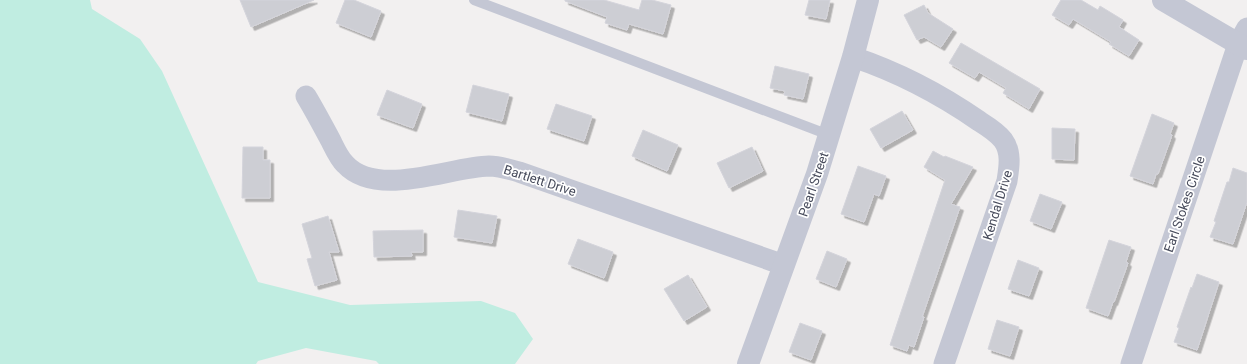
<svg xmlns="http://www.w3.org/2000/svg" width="1247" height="364" viewBox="0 0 1247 364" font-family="Roboto,sans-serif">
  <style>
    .green { fill: #c0ede1 }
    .building { fill: #cdced4; stroke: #d4d4db; filter: url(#shadow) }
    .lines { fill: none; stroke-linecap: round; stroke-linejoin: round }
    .service { stroke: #c4c7d4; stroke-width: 10 }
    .minor { stroke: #c4c7d4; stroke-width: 21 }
    .tertiary { stroke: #c4c7d4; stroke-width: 22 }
    .labels { text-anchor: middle; stroke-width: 3.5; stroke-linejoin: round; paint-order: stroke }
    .street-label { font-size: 13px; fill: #484c5c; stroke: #fff }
  </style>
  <defs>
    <filter id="shadow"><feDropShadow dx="3.5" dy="3.5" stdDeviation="0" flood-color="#0004"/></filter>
  </defs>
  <rect width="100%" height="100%" fill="#f2f0f0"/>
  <!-- green -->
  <polygon class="green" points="0,0 90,0 92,9 140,39 162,71 258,282 350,305 481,301 515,313 533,339 515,364 379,364 376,361 306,348 258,361 256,364 0,364"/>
  <!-- building -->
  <g class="building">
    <polygon points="240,0 314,0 251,27"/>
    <polygon points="345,0 354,0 381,11 371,37 336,23"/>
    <polygon points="565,0 604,0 639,10 642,0 652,0 671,5 663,34 629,24 627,30 605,23 607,17 565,1"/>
    <polygon points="809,0 830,0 826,19 805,15"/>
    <polygon points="1061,0 1081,0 1098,10 1100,6 1123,20 1119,27 1139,40 1129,56 1109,44 1111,42 1073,19 1069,25 1052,15"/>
    <polygon points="924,5 928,13 953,29 941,47 924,37 917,40 904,15"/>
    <polygon points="961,43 1040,89 1029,109 1003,93 1006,88 979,72 975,78 949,63"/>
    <polygon points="775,66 809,74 803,99 784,95 785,91 770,88"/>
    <polygon points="473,85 509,94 502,121 466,112"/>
    <polygon points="387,90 422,104 413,128 377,115"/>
    <polygon points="556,104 592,116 584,141 547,129"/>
    <polygon points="902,111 913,130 881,148 870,129"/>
    <polygon points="1152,114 1174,123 1170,134 1172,135 1158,174 1156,174 1153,184 1130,176"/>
    <polygon points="1052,128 1075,129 1074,160 1052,159"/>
    <polygon points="643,130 678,145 667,171 632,156"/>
    <polygon points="243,147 263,147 263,160 270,160 270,198 242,198"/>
    <polygon points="752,147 763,171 729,188 717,163"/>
    <polygon points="933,151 944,157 945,156 973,167 951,204 960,207 922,317 924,317 914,347 909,345 907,351 890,345 945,180 924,167"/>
    <polygon points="858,166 886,176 879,196 874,194 864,222 841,214"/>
    <polygon points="1233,168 1247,173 1247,202 1233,244 1210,237 1216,222 1214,221 1227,182 1229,182"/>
    <polygon points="1040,194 1062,202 1051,229 1030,221"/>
    <polygon points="458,210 497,216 492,243 454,237"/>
    <polygon points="328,216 339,252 329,252 337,280 315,286 307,259 312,258 302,224"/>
    <polygon points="423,230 423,252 411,252 412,256 374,257 373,231"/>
    <polygon points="578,239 613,252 604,278 568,264"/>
    <polygon points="1109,240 1131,247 1126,262 1128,263 1114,302 1113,302 1108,316 1086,308"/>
    <polygon points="827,251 847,259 836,287 816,279"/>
    <polygon points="1018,260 1039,268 1029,296 1008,289"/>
    <polygon points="1197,274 1219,282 1197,350 1174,342 1179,328 1177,327 1191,287 1192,288"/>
    <polygon points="688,275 707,307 684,321 664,289"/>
    <polygon points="997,320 1019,327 1010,356 988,349"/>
    <polygon points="800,323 822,331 811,360 789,352"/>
  </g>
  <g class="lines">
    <!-- service -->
    <polyline class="service" points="474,0 829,135"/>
    <!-- minor -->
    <g class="minor">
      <path d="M853,57C898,72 940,94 979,121C987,126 997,132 1003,140C1012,152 1009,168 1007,181L944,364"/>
      <path d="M306,96C315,111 323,126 331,141C335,149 339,158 345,164C377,199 449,167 489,166C499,166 509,169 519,172L784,265"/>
      <polyline points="1131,364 1238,44 1247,28"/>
    </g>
    <!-- tertiary -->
    <g class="tertiary">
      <polyline points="1163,0 1247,49"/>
      <polyline points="748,364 817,174 853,57 868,0"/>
    </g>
  </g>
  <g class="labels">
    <!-- street labels -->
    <g class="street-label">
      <text transform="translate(540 180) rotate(18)" y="5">Bartlett Drive</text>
      <text transform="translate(813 184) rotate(-71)" y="5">Pearl Street</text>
      <text transform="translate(1184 204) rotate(-71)" y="5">Earl Stokes Circle</text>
      <text transform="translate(997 205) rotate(-73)" y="5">Kendal Drive</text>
    </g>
  </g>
</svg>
